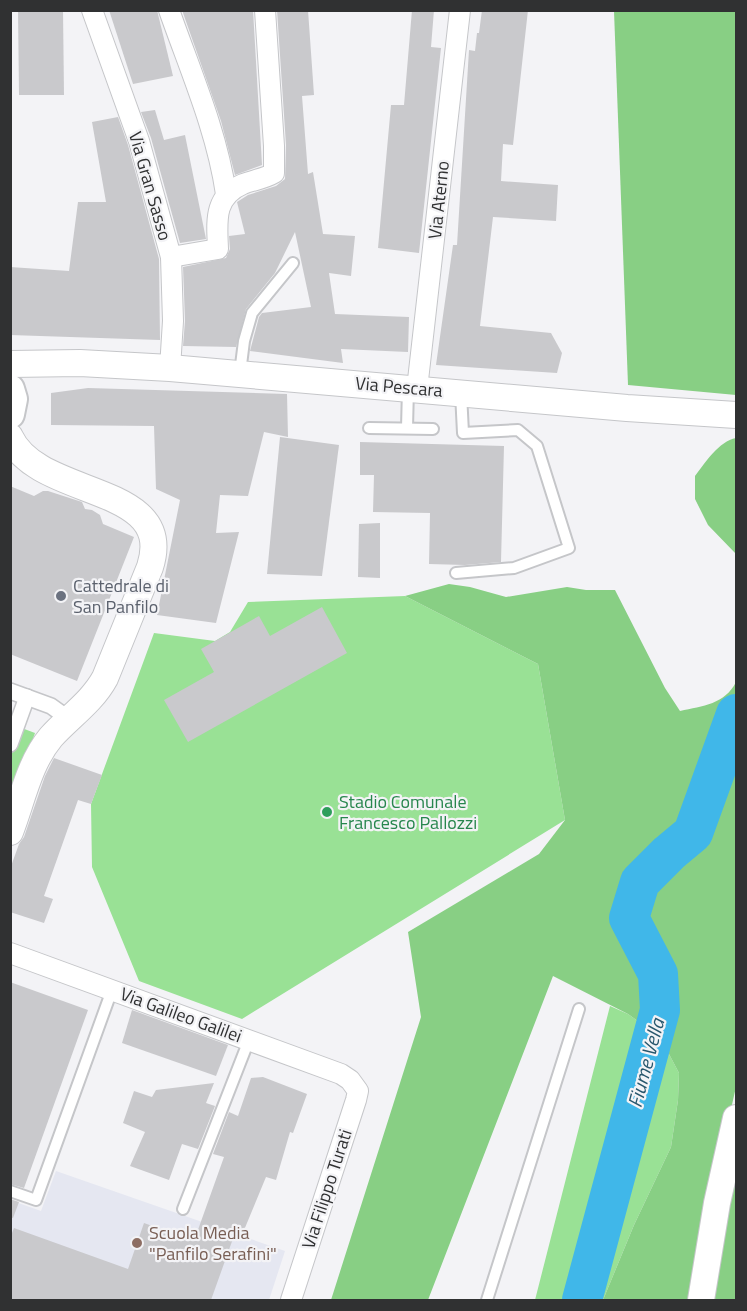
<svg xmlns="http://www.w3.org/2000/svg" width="747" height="1311" viewBox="0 0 747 1311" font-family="'Titillium Web',sans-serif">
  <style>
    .built { fill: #e5e7f1 }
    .green { fill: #99e195 }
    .forest { fill: #88cf84 }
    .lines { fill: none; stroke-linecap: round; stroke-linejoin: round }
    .river { stroke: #40b7e9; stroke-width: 40 }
    .building { fill: #c9c9cc }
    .service-casing { stroke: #c5c6c9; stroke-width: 14 }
    .pedestrian-casing { stroke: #c5c6c9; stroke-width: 18 }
    .minor-casing { stroke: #c5c6c9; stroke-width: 22 }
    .tertiary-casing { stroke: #c5c6c9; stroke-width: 28 }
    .secondary-casing { stroke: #c5c6c9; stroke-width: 32 }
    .service { stroke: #fff; stroke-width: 10 }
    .pedestrian { stroke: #fff; stroke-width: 15 }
    .minor { stroke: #fff; stroke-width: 20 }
    .tertiary { stroke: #fff; stroke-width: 26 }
    .secondary { stroke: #fff; stroke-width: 28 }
    .worship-dot { fill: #6b7280; stroke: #f3f3f6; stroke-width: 2 }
    .leisure-dot { fill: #2e9e5b; stroke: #f3f3f6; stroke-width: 2 }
    .education-dot { fill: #8d6e63; stroke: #f3f3f6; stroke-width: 2 }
    .labels { text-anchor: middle; stroke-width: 4.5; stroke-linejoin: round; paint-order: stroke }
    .street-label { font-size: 18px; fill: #303132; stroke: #f3f3f6 }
    .worship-label { font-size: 18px; fill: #5b616d; stroke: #f3f3f6; text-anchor: start }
    .leisure-label { font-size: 18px; fill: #27864d; stroke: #f3f3f6; text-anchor: start }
    .education-label { font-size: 18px; fill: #785e54; stroke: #f3f3f6; text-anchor: start }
    .water-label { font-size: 20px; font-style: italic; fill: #28576d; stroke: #f3f3f6 }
  </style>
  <rect width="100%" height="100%" fill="#f3f3f6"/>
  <!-- built -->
  <polygon class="built" points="56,1171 285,1251 269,1300 11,1300 10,1200 41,1211"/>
  <!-- green -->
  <g class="green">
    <polygon points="405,596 538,664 565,820 242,1019 139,981 92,867 91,804 154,633 215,641 230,632 248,602"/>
    <polygon points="11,724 35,733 11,801"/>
    <polygon points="610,1006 628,1014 660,1037 679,1073 678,1100 671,1147 634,1225 603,1300 535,1300"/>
  </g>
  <!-- forest -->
  <g class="forest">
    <polygon points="614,11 736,11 736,395 628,385"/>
    <path d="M736,438V554L708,525L695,499V476C705,463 719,441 736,438Z"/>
    <path d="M449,584L470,587L506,597L567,587L586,590H615L665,688L680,711C703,706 725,704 736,682V1087L696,1262L689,1300H603L634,1225L671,1147L678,1100L679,1073L660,1037L628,1014L553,976L428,1300H331L421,1017L408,932L539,854L565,820L538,664L405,596Z"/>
    <polygon points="736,1149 736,1300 711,1300"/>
  </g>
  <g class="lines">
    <!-- river -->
    <polyline class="river" points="582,1300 660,1010 658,974 629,918 640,882 669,853 693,833 736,714"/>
  </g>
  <!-- building -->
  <g class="building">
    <polygon points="18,10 63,10 64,95 19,95"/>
    <polygon points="109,10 157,10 173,76 133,84"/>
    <polygon points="182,10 253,10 262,165 235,175 221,121"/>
    <polygon points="277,10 308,10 314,95 302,96 308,174 313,172 323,234 355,236 351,276 329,273 335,314 409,317 408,352 341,349 343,363 250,351 259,317 262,313 311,307 295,232 275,273 246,309 236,347 183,346 185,321 183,267 226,258 230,249 229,236 245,234 237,202 248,195 276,186 285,179 286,145"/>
    <polygon points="412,10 434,10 431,47 441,48 419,253 378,248 391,105 404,105"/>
    <polygon points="482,10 528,10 513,145 503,144 501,181 558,185 556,221 493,217 480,326 551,333 562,353 557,373 436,365 453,245 457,245 469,50 475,51 477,33 479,33"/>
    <polygon points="155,110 164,140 185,135 206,239 180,243 151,138 141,112"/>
    <polygon points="118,117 128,145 159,259 160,340 10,335 10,267 69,271 78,202 106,202 92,122"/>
    <polygon points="88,388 287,394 288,437 264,432 248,496 220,495 216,533 239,532 216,623 157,615 180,500 156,489 154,426 51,425 51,393"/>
    <polygon points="280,437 339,445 322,576 267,574"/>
    <polygon points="360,442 504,446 501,562 465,565 429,564 430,513 373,512 374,475 360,475"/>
    <polygon points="10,486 34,496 43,491 48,491 82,502 85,509 92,510 100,515 103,524 134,537 77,681 10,654"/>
    <polygon points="380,523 380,578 358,577 359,524"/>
    <polygon points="322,607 347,653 188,742 164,700 214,672 201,649 259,616 270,636"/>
    <polygon points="54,758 102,775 91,804 78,800 44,896 53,899 44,923 10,912 10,869 19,844 24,837 45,776"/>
    <polygon points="10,982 88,1010 24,1188 10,1184"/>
    <polygon points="132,1010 228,1045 216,1076 122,1043"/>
    <polygon points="263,1077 307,1094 293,1133 290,1132 276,1180 266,1177 242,1235 235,1233 211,1300 10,1300 10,1238 14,1228 128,1269 144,1223 194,1241 224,1157 213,1154 229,1112 238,1116 251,1078"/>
    <polygon points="214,1083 206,1103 215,1106 198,1149 182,1144 169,1180 130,1166 145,1132 123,1123 134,1091 152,1097 156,1090"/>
    <polygon points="10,1199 19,1202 13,1218 10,1217"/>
  </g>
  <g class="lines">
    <!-- service casing -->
    <g class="service-casing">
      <g id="service">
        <polyline points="240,373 244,341 252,313 293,263"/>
        <polyline points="369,428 433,429"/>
        <polyline points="407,428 408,388"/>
        <polyline points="456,573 514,568 569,548 537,446 518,430 463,433 461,393"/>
        <polyline points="10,1191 36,1200 112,990"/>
        <polyline points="183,1209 249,1040"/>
        <polyline points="487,1300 579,1009"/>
      </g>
    </g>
    <!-- pedestrian casing -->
    <g class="pedestrian-casing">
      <g id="pedestrian">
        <polyline points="10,691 51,706 69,719"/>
        <polyline points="10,744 27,697"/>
      </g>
    </g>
    <!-- minor casing -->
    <g class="minor-casing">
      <g id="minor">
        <polyline points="92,10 139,141 171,257 173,321 170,368"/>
        <path d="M169,10C190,70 217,131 226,194"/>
        <path d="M171,257L218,249C217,222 213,197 243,184C253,180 264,179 274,173V146L265,10"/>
        <polyline points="417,389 460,10"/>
        <polyline points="10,953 341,1074 350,1080 358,1091 356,1100 291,1300"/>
      </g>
    </g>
    <!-- tertiary casing -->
    <g class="tertiary-casing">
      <g id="tertiary">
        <polyline points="10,364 80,363 170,368 627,408 736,415"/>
        <path d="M10,437C39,500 177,482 150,567L105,678C92,702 69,717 51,737C29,763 22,801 10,832"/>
        <polyline points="701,1300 717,1203 736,1118"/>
      </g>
    </g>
    <!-- secondary casing -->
    <g class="secondary-casing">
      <polyline id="secondary" points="10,389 13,399 10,414"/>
    </g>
    <!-- service -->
    <use href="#service" class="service"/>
    <!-- pedestrian -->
    <use href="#pedestrian" class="pedestrian"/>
    <!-- minor -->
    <use href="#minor" class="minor"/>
    <!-- tertiary -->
    <use href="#tertiary" class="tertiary"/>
    <!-- secondary -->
    <use href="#secondary" class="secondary"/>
  </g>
  <!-- markers -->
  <circle class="worship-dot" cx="61" cy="596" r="6"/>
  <circle class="leisure-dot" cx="327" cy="812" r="6"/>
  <circle class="education-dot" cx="137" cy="1243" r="6"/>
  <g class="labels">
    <!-- street labels -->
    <g class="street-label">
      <text transform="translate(150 186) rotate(74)" y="6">Via Gran Sasso</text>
      <text transform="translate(439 200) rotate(-84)" y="6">Via Aterno</text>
      <text transform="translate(399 387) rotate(5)" y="6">Via Pescara</text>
      <text transform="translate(181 1015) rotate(20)" y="6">Via Galileo Galilei</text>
      <text transform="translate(327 1189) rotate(-72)" y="6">Via Filippo Turati</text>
    </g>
    <!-- worship labels -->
    <g class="worship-label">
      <text x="73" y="592">Cattedrale di<tspan x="73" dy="21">San Panfilo</tspan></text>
    </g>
    <!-- leisure labels -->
    <g class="leisure-label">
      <text x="339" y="808">Stadio Comunale<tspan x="339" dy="21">Francesco Pallozzi</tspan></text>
    </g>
    <!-- education labels -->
    <g class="education-label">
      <text x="149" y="1239">Scuola Media<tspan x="149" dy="21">"Panfilo Serafini"</tspan></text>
    </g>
    <!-- water labels -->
    <g class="water-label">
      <text transform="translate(646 1063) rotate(-75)" y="7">Fiume Vella</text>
    </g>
  </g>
  <!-- border -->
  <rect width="747" height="1311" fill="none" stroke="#303132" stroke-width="24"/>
</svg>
